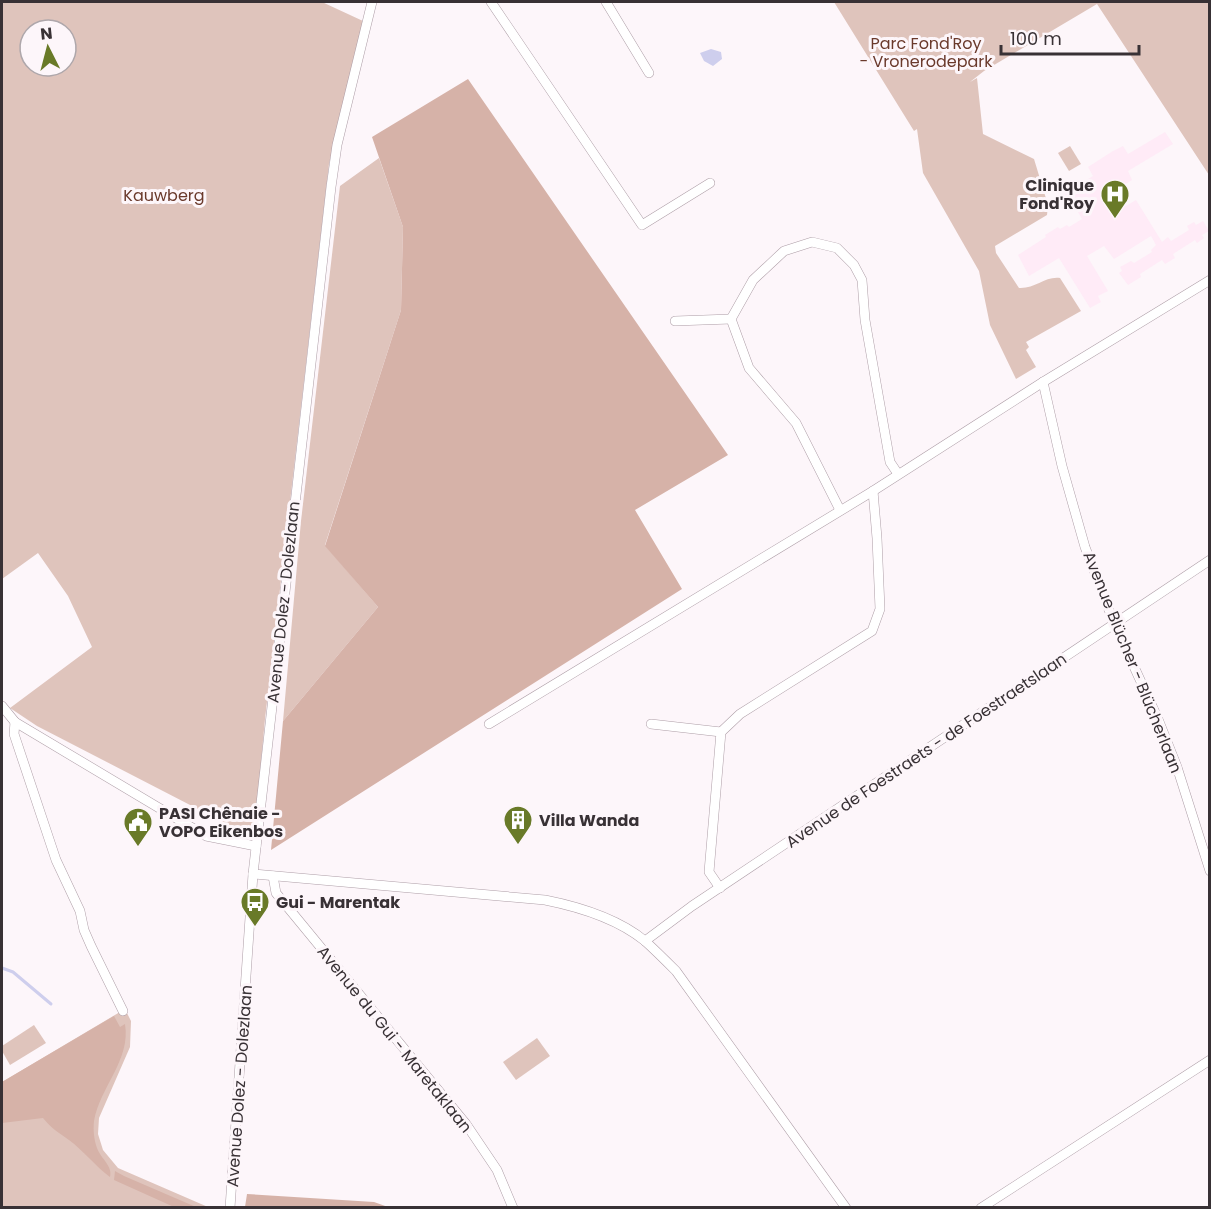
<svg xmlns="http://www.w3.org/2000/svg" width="1211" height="1209" viewBox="0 0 1211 1209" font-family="Poppins,sans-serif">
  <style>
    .built { fill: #ffebf7 }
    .green { fill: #dfc4bc; fill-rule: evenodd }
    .forest { fill: #d6b2a8 }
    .water { fill: #ceceed }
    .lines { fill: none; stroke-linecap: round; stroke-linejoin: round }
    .stream { stroke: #ceceed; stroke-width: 3 }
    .minor-casing { stroke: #ae9ea7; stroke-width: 10 }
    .minor { stroke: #fff; stroke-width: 9 }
    .labels { text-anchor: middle; stroke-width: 6; stroke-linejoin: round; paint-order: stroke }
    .park-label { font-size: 16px; fill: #6a392b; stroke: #fdf6fa }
    .poi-label { font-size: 16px; font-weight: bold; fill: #383135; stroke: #fdf6fa; text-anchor: start }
    .street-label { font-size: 16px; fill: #383135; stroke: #fdf6fa }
  </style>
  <rect width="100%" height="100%" fill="#fdf6fa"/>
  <!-- built -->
  <polygon class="built" points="1165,132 1173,144 1128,171 1132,180 1116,190 1126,206 1136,200 1162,242 1168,237 1171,241 1189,230 1187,226 1194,222 1196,225 1203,221 1209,231 1202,235 1204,238 1197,243 1195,240 1173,254 1175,258 1165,264 1162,260 1140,274 1141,277 1128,285 1119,273 1122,271 1120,267 1131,261 1134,263 1152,252 1151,250 1156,245 1151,236 1114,259 1104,246 1087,256 1108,291 1098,296 1101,302 1090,308 1059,258 1029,276 1018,255 1046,237 1045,235 1058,227 1060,229 1067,225 1069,227 1082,219 1074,205 1064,211 1057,198 1093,176 1088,167 1113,151 1123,146 1128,154"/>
  <!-- green -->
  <g class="green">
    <path d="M2,2H322L363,21L329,164L265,719L254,838L37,726L10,708L92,647L68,596L38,553L2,579ZM30,30H66V66H30Z"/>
    <path d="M834,2H1209V175L1097,4L984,71L970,82L977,78L983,134L1034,159L1048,205L1047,215L995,246L996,253L1019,288C1035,289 1045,276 1060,278L1081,311L1026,342L1029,347L1026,350L1036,367L1016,379L990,325L979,271L923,173L917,129L914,131Z"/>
    <polygon points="1070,146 1081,164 1069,171 1058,153"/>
    <polygon points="379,158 403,227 401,310 325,545 378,607 283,721 301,521 340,186"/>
    <polygon points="125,1009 131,1021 130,1047 99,1118 98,1134 103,1150 118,1168 208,1207 2,1207 2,1082"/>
    <polygon points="34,1025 46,1043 10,1065 2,1051 2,1046"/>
    <polygon points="537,1038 550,1056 516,1080 503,1062"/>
  </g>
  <!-- forest -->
  <g class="forest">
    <polygon points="468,79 728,455 635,510 682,589 271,850 283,721 378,607 325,546 401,310 403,227 372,137"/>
    <path d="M114,1016L120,1027L125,1024C131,1060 100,1087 94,1121C93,1130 94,1140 97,1148C101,1159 113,1166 110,1177C95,1166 84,1151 69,1140C58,1132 52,1129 43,1118L2,1123V1082Z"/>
    <polygon points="115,1171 124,1176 196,1207 174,1207 114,1180"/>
    <polygon points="247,1194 374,1202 388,1207 245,1207"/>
  </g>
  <!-- water -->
  <polygon class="water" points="711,49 721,52 722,59 713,66 704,61 700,53"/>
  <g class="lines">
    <!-- stream -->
    <polyline class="stream" points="2,968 13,972 51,1004"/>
    <!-- minor casing -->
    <g class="minor-casing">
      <g id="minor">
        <polyline points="491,2 642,225 710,183"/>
        <polyline points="606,2 649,73"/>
        <polyline points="675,321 731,319"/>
        <polyline points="1043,382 1062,466 1085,547 1114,623 1158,719 1177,767 1210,871"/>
        <polyline points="840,510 796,423 749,368 731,319 753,280 784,251 812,242 837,248 854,265 862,280 865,320 890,462 898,474"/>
        <polyline points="2,706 15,722 206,836 256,846"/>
        <polyline points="15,722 14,734 56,860 80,911 84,930 91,946 123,1011"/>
        <polyline points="489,724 873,491 1043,382 1210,280"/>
        <polyline points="651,724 721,732"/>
        <path d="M253,874L545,900C580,907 617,918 645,941C656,951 666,961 676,971L846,1208"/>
        <polyline points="273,876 276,893 466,1124 497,1170 513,1208"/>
        <polyline points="720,888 709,872 721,732 740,714 872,631 880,609 877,538 873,491"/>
        <polyline points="645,941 692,906 1210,560"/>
        <polyline points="230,1208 253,874 331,187 337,145 372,2"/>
        <polyline points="981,1208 1210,1060"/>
      </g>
    </g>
    <!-- minor -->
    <use href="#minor" class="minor"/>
  </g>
  <!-- icons -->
  <defs>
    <g id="hospital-pin" transform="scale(1.5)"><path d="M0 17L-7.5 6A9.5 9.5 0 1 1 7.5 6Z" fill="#697a28" stroke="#fdf6fa"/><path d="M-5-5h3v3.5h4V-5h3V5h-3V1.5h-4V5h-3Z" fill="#fff"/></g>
    <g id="building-pin" transform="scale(1.5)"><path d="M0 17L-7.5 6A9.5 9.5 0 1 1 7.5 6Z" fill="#697a28" stroke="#fdf6fa"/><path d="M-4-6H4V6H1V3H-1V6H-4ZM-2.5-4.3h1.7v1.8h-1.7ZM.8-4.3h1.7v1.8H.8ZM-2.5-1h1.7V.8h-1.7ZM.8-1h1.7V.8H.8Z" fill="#fff"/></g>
    <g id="civic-pin" transform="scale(1.5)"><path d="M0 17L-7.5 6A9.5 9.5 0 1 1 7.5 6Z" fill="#697a28" stroke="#fdf6fa"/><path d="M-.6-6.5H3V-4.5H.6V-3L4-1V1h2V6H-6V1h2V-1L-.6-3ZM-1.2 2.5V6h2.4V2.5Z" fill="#fff"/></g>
    <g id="bus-pin" transform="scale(1.5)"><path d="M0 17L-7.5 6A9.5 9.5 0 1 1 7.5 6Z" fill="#697a28" stroke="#fdf6fa"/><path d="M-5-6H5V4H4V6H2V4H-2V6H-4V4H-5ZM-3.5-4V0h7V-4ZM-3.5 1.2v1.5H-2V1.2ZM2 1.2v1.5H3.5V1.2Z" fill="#fff"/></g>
  </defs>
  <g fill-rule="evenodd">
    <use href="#hospital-pin" x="1115" y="194"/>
    <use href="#building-pin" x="518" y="820"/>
    <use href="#civic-pin" x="138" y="822"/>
    <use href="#bus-pin" x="255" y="902"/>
  </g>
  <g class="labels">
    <!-- park labels -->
    <g class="park-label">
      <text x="926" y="49">Parc Fond'Roy<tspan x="926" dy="18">- Vronerodepark</tspan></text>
      <text x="164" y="201">Kauwberg</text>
    </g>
    <!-- poi labels -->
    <g class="poi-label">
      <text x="1094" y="191" text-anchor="end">Clinique<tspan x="1094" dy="18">Fond'Roy</tspan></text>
      <text x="159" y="819">PASI Chênaie -<tspan x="159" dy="18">VOPO Eikenbos</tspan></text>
      <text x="539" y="826">Villa Wanda</text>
      <text x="276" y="908">Gui - Marentak</text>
    </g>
    <!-- street labels -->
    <g class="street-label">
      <text transform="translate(283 602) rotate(-84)" y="6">Avenue Dolez - Dolezlaan</text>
      <text transform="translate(1133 662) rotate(68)" y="6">Avenue Blücher - Blücherlaan</text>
      <text transform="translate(926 750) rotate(-34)" y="6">Avenue de Foestraets - de Foestraetslaan</text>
      <text transform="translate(395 1039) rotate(51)" y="6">Avenue du Gui - Maretaklaan</text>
      <text transform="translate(239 1086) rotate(-86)" y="6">Avenue Dolez - Dolezlaan</text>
    </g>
  </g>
  <!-- border -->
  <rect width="1211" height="1209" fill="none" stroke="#383135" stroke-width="6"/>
  <!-- north arrow -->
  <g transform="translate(48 48) rotate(354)"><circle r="28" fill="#fdf6fa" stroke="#aea7ab" stroke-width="1.5"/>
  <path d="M0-4.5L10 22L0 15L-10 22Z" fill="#697a28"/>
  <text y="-9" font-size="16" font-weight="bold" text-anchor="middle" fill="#383135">N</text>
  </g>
  <!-- scale -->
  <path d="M1001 45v9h138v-9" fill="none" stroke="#383135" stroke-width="3"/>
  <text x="1010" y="45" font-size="18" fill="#383135" stroke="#fdf6fa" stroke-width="4.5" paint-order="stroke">100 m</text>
</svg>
